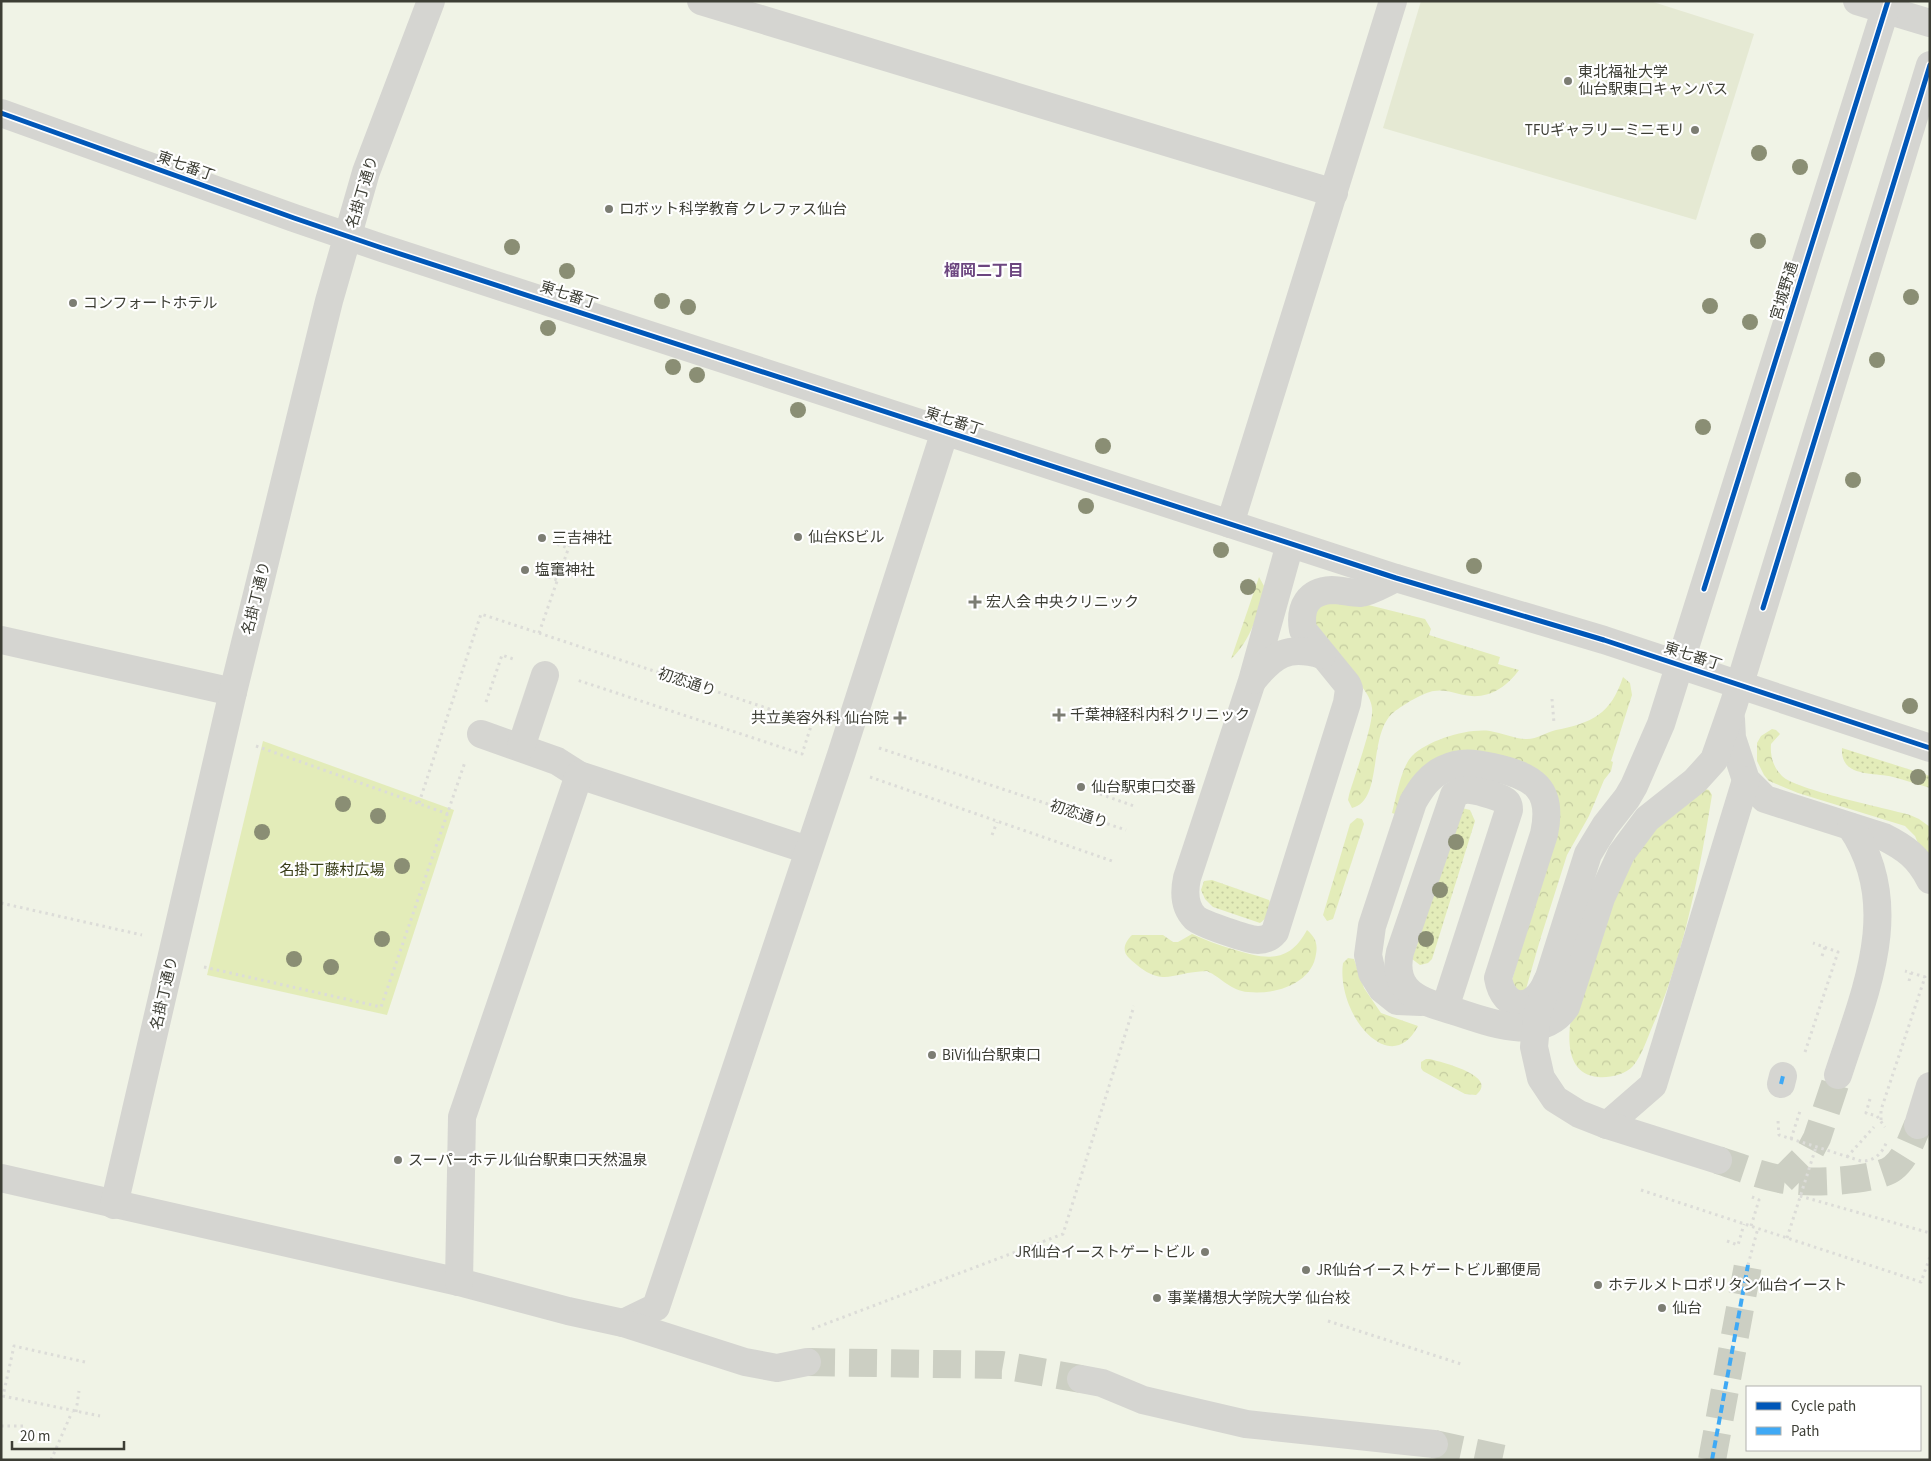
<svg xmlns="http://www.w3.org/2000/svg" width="1931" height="1461" viewBox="0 0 1931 1461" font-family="'Source Sans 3','Noto Sans JP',sans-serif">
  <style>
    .built { fill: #e5e9d3 }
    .grass { fill: url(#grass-dots) }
    .forest { fill: url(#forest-crowns) }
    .park { fill: #e3ecb9 }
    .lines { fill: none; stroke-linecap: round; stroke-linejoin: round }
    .minor-tunnel { stroke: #cccfc3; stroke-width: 28; stroke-dasharray: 28 14; stroke-linecap: butt }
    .path { stroke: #dcdcd8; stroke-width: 3; stroke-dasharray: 2.5 4; stroke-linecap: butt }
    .minor { stroke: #d5d5d1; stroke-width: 28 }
    .quiet { stroke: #3fa9f5; stroke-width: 4; stroke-dasharray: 8 4; stroke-linecap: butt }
    .cycleway-casing { stroke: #fff; stroke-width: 8 }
    .cycleway { stroke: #0057b8; stroke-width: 5 }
    .tree { fill: #8a8e74 }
    .poi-dot { fill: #7c7d73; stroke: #fff; stroke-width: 2 }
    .labels { text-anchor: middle; stroke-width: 4.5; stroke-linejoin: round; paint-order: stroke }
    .poi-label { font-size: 15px; fill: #3d3e35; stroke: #fff; text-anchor: start }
    .street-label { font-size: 15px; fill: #3d3e35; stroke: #fff }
    .park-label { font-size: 15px; fill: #373c16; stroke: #fff }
    .neighbourhood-label { font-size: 16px; font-weight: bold; fill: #6c457f; stroke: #fff }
  </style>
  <defs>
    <pattern id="grass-dots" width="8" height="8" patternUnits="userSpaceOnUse" patternTransform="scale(1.25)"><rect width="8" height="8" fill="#e3ecb9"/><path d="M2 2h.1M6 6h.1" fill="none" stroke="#c4cba0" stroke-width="1.8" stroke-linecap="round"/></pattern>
    <pattern id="forest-crowns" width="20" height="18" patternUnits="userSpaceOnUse" patternTransform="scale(1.25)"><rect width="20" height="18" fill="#e3ecb9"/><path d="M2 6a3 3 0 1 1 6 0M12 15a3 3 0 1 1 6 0" fill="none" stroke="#c4cba0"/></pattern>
  </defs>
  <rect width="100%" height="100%" fill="#f0f3e6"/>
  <!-- built -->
  <polygon class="built" points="1421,1 1650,1 1754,34 1696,220 1383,128"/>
  <!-- grass -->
  <g class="grass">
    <path d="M1842,748L1930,776V788C1917,784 1905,780 1893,777C1874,772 1840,778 1842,748Z"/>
    <polygon points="1462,808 1470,810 1475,821 1432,959 1428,963 1420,965 1412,959"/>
    <path d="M1212,880L1269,900C1274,911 1268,917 1260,923L1213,907L1205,899L1201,890L1204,881Z"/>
  </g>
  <!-- forest -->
  <g class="forest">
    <path d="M1259,577L1264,586C1260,612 1250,641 1231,659Z"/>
    <path d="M1344,599L1425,619L1431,629L1429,635L1500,657L1498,664L1519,670C1506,688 1487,700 1464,695C1455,693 1444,689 1434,691C1424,692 1403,705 1394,712C1367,733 1384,801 1352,808L1348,800L1349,795C1354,777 1374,724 1372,708C1371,700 1367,693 1362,687L1315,640L1312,617L1321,604Z"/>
    <path d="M1623,677L1630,683L1632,695L1611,761L1613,762L1611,771L1604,780L1589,816L1567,855L1540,940L1526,989L1524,993L1509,991L1557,819L1486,754L1398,815L1392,813C1396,799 1401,767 1412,756C1428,740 1468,728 1490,731C1502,733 1515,739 1527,739C1537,739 1547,732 1556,730C1592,723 1611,714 1623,677Z"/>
    <path d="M1772,729L1776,730L1780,734L1771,744C1770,756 1773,767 1782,776C1796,790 1886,808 1910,815L1919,819L1930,827V856L1924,858L1915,836L1905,826L1798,793L1769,781L1764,775L1757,761V743L1761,736Z"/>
    <path d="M1702,788L1709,790L1712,795C1699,874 1685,952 1653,1025C1647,1039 1642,1055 1633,1066C1625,1075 1609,1078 1598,1077C1535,1070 1594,944 1605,912C1610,900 1621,861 1628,852C1634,845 1644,839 1651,833C1668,818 1685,803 1702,788Z"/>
    <polygon points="1357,818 1362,819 1364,824 1334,916 1333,919 1327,921 1323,915 1350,824"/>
    <path d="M1307,930C1315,937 1318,943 1316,954C1312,984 1275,995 1248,992C1231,991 1222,978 1207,971C1169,972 1163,990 1129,958C1121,950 1125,942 1132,935H1163L1173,942H1178L1192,934C1205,940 1218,945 1232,949C1265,959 1288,965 1307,930Z"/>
    <path d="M1348,958L1354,959L1364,988L1381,1013L1418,1026C1396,1068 1361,1036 1349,1005C1344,992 1341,977 1343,963Z"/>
    <path d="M1430,1059C1441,1062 1500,1076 1476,1095L1465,1094L1423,1071L1421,1068V1062L1426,1059Z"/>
  </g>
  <!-- park -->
  <polygon class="park" points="263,741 454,810 387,1015 207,975"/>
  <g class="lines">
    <!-- minor-tunnel -->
    <g class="minor-tunnel">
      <path d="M1718,1160C1739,1167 1759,1175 1780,1179C1802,1184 1876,1182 1893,1168C1906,1158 1911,1140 1918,1125"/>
      <polyline points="1782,1180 1809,1153 1817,1138 1838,1075"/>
      <polyline points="807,1362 1002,1365 1081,1379"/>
      <polyline points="1434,1444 1509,1460"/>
      <polyline points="1712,1460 1748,1265"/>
    </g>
    <!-- path -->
    <g class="path">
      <polyline points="551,542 568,548"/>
      <polyline points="542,575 557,580"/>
      <polyline points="539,633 571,541"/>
      <polyline points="1552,699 1554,723"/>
      <polyline points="486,702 502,655 516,660"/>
      <polyline points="256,746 448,814"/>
      <polyline points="879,748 1126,830"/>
      <polyline points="870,777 1115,862"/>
      <polyline points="1100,794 1134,806"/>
      <polyline points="419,803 481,614 812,723 802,754 577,680"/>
      <polyline points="992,835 997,822"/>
      <polyline points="1,903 142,935"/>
      <polyline points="1822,956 1825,947"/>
      <polyline points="204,967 381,1007 465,762"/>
      <polyline points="1909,981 1911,973"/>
      <polyline points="1805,1052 1838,952 1813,943"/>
      <polyline points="1870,1099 1866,1113 1877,1116 1885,1127"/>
      <polyline points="1881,1120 1881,1110 1925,977 1905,971"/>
      <path d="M1778,1121L1779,1135L1861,1161C1874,1162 1884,1152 1887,1140"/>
      <polyline points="1791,1139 1800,1111"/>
      <polyline points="1847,1157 1874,1127"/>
      <polyline points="1641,1190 1921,1282 1930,1257"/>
      <polyline points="1800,1196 1930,1233"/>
      <polyline points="1751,1226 1759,1200 1752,1197"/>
      <polyline points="1787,1238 1816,1147"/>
      <polyline points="1727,1241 1738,1245 1744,1224"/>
      <polyline points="1748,1265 1758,1228"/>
      <polyline points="1328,1321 1461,1364"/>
      <polyline points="812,1329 1063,1234 1134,1006"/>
      <polyline points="85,1362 14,1346 3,1396 100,1416"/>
      <polyline points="76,1412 79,1391"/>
      <polyline points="1,1426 23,1426"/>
      <polyline points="51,1460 72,1412"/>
    </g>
    <!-- minor -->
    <g class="minor">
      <polyline points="701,1 1334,193"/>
      <polyline points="1857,1 1930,23"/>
      <polyline points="1,113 294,218 382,248 1396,578 1604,640 1930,748"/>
      <polyline points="1230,524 1393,1"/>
      <path d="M1290,544L1252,681L1187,878C1184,892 1184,907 1195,918C1202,924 1249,940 1258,940C1266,940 1270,938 1275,932L1347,703L1349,689L1347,684L1303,630C1299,607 1308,591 1332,590C1341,590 1351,593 1360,593C1371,592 1385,583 1396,578"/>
      <polyline points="1,640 233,692"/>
      <path d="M1253,680C1274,654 1288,645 1322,655"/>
      <path d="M1731,719L1732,738L1746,780L1765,799L1884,837C1906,848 1919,858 1930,880"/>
      <polyline points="481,734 557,761 579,775 808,850"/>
      <polyline points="521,747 545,675"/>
      <path d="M1421,1002L1397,1001L1382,989L1372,973L1368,955L1372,926L1413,802C1421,788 1429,776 1444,769C1460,761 1475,763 1492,767C1533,776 1554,788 1544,834L1498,978C1504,1013 1535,1012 1547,981"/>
      <path d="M1445,1008L1509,810C1509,805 1508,802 1504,800C1497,796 1473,789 1465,790C1460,790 1458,793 1454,795L1400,952C1397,965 1397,977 1406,988C1418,1002 1439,1006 1457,1012C1491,1023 1541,1043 1566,1007L1601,898L1621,854L1647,819L1695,781L1714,760L1734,703L1930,65"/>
      <path d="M1838,1075C1864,994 1905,906 1851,827"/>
      <polyline points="1781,1084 1783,1076"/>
      <polyline points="1607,1125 1653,1085 1746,780"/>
      <polyline points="1918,1125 1930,1086"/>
      <polyline points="1718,1160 1607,1125 1579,1114 1555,1099 1541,1078 1534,1047 1537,1015 1588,854 1605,826 1627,798 1634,786 1661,724 1888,1"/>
      <polyline points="1,1178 459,1282 568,1311 623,1323 656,1307 841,755 945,431"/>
      <polyline points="114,1205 233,692 329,301 366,172 431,1"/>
      <polyline points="459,1282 462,1117 579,775"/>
      <polyline points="623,1323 745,1362 777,1368 807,1362"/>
      <polyline points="1081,1379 1102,1383 1143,1400 1246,1424 1434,1444"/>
    </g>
    <!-- quiet -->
    <g class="quiet">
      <polyline points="1781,1084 1783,1076"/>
      <polyline points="1712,1460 1748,1265"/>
    </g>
    <!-- cycleway casing -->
    <g class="cycleway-casing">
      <g id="cycleway">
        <polyline points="1,113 294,218 382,248 1396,578 1604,640 1930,748"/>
        <polyline points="1704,589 1888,1"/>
        <polyline points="1763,608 1930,65"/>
      </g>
    </g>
    <!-- cycleway -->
    <use href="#cycleway" class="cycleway"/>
  </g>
  <!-- trees -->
  <g class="tree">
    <circle cx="1759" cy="153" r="8"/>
    <circle cx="1800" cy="167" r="8"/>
    <circle cx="1758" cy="241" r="8"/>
    <circle cx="512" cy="247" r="8"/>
    <circle cx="567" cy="271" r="8"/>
    <circle cx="1911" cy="297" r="8"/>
    <circle cx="662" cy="301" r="8"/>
    <circle cx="1710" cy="306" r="8"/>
    <circle cx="688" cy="307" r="8"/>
    <circle cx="1750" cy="322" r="8"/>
    <circle cx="548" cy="328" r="8"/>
    <circle cx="1877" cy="360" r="8"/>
    <circle cx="673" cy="367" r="8"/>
    <circle cx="697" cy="375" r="8"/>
    <circle cx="798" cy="410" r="8"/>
    <circle cx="1703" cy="427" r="8"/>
    <circle cx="1103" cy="446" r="8"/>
    <circle cx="1853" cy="480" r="8"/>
    <circle cx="1086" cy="506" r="8"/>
    <circle cx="1221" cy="550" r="8"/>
    <circle cx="1474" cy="566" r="8"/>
    <circle cx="1248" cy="587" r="8"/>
    <circle cx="1910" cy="706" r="8"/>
    <circle cx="1918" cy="777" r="8"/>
    <circle cx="343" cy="804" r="8"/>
    <circle cx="378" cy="816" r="8"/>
    <circle cx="262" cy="832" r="8"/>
    <circle cx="1456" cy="842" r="8"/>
    <circle cx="402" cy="866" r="8"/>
    <circle cx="1440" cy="890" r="8"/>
    <circle cx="382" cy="939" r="8"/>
    <circle cx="1426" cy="939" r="8"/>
    <circle cx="294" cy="959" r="8"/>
    <circle cx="331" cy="967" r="8"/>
  </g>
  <!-- markers -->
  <g class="poi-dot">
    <circle cx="1568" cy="81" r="5"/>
    <circle cx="1695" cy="130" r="5"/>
    <circle cx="609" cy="209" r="5"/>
    <circle cx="73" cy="303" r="5"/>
    <circle cx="798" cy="537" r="5"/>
    <circle cx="542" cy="538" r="5"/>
    <circle cx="525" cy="570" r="5"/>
    <path d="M972.5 594.5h5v5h5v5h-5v5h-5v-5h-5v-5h5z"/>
    <path d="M1056.5 707.5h5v5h5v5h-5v5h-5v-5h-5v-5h5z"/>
    <path d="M897.5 710.5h5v5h5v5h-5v5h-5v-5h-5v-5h5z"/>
    <circle cx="1081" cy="787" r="5"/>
    <circle cx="932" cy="1055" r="5"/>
    <circle cx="398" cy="1160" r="5"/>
    <circle cx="1205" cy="1252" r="5"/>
    <circle cx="1306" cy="1270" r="5"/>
    <circle cx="1598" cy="1285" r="5"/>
    <circle cx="1157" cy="1298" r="5"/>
    <circle cx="1662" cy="1308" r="5"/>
  </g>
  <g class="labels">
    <!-- poi labels -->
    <g class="poi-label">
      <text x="1578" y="77">東北福祉大学<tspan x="1578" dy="17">仙台駅東口キャンパス</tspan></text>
      <text x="1685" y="135" text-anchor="end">TFUギャラリーミニモリ</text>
      <text x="619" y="214">ロボット科学教育 クレファス仙台</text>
      <text x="83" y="308">コンフォートホテル</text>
      <text x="808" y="542">仙台KSビル</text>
      <text x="552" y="543">三吉神社</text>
      <text x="535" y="575">塩竃神社</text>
      <text x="986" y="607">宏人会 中央クリニック</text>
      <text x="1070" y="720">千葉神経科内科クリニック</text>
      <text x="889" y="723" text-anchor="end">共立美容外科 仙台院</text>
      <text x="1091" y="792">仙台駅東口交番</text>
      <text x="942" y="1060">BiVi仙台駅東口</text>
      <text x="408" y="1165">スーパーホテル仙台駅東口天然温泉</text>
      <text x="1195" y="1257" text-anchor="end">JR仙台イーストゲートビル</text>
      <text x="1316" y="1275">JR仙台イーストゲートビル郵便局</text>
      <text x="1608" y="1290">ホテルメトロポリタン仙台イースト</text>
      <text x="1167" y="1303">事業構想大学院大学 仙台校</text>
      <text x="1672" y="1313">仙台</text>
    </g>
    <!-- street labels -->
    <g class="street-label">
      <text transform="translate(186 166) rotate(20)" y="5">東七番丁</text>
      <text transform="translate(362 192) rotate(-73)" y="5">名掛丁通り</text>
      <text transform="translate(1784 291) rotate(-73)" y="5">宮城野通</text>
      <text transform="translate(569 295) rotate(18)" y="5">東七番丁</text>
      <text transform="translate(954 421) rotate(18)" y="5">東七番丁</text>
      <text transform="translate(256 598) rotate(-76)" y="5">名掛丁通り</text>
      <text transform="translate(1693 656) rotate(18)" y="5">東七番丁</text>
      <text transform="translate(687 682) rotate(18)" y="5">初恋通り</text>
      <text transform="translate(1079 814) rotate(18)" y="5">初恋通り</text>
      <text transform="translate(164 993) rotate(-77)" y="5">名掛丁通り</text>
    </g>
    <!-- park labels -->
    <g class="park-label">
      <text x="332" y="875">名掛丁藤村広場</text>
    </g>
    <!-- neighbourhood labels -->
    <g class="neighbourhood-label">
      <text x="984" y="276">榴岡二丁目</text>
    </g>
  </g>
  <!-- border -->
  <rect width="1931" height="1461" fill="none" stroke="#3d3e35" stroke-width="5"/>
  <!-- legend -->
  <rect x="1746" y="1386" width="175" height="65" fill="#ffffff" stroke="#b1b2ae"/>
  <rect x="1756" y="1402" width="25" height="8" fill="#0057b8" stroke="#b1b2ae"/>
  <text x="1791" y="1411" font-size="15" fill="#3d3e35">Cycle path</text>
  <rect x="1756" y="1427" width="25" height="8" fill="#3fa9f5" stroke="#b1b2ae"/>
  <text x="1791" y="1436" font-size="15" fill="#3d3e35">Path</text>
  <!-- scale -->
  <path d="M12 1441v8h112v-8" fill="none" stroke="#3d3e35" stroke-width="2.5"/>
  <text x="20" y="1441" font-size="15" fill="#3d3e35" stroke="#ffffff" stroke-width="4" paint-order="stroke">20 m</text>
</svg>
